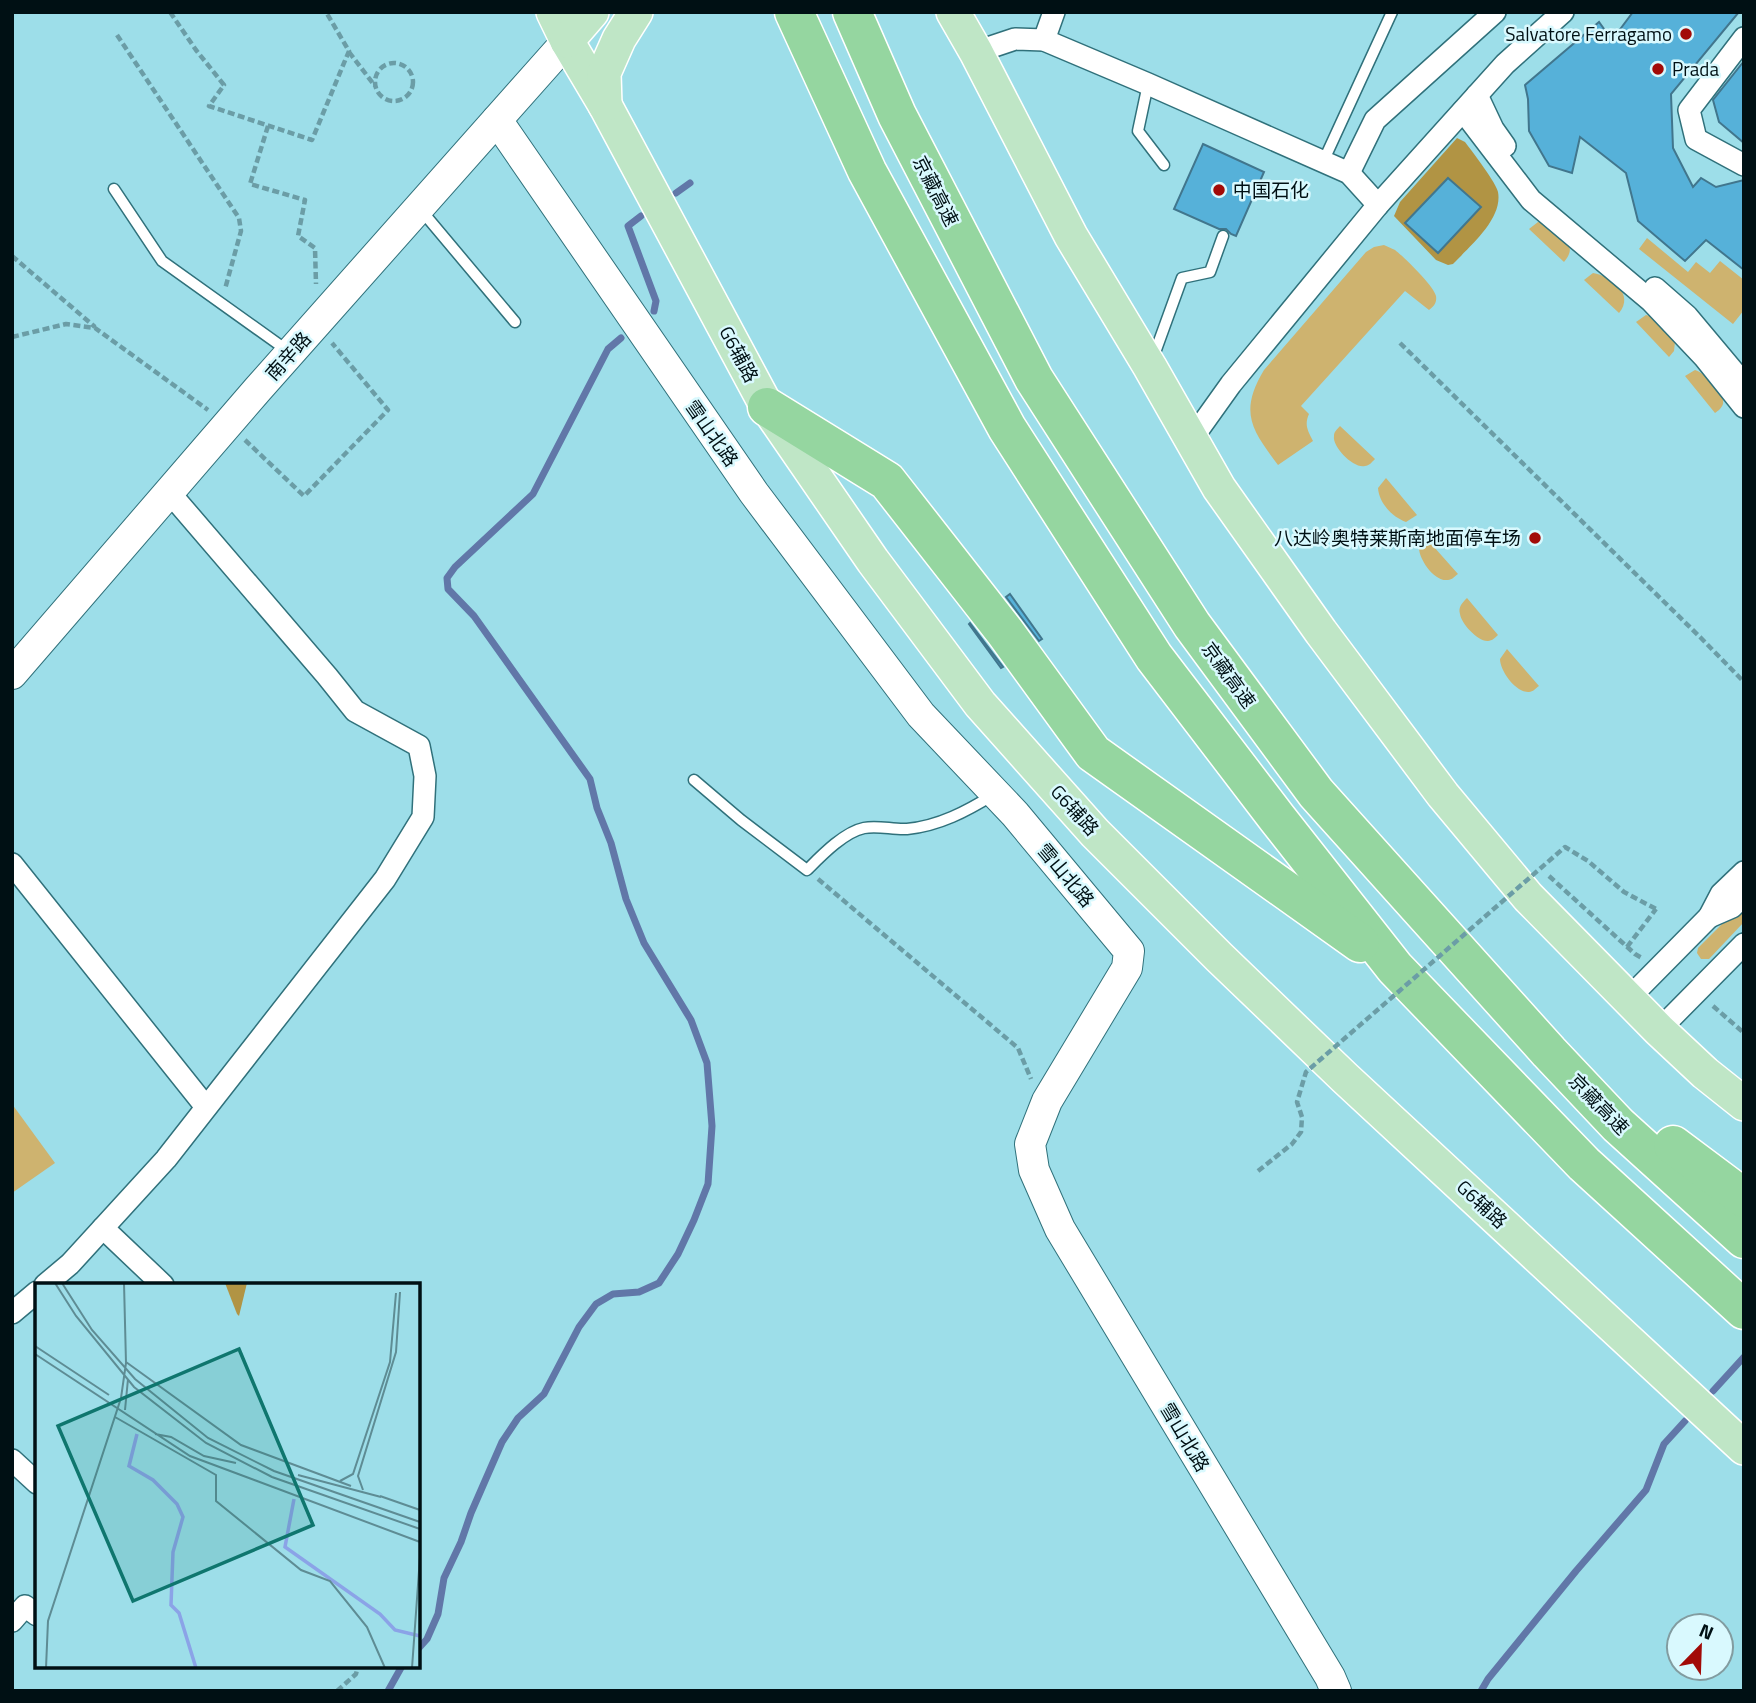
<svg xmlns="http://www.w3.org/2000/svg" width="1756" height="1703" viewBox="0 0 1756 1703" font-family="'Titillium Web','Noto Sans SC',sans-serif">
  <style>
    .green { fill: #ceb36f }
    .forest { fill: #b19444 }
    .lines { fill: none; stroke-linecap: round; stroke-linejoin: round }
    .stream { stroke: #6177a8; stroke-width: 7 }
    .building { fill: #56b1d9; stroke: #41768d; stroke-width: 2 }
    .lane-casing { stroke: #30717b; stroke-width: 13 }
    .street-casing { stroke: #30717b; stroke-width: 24 }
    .secondary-casing { stroke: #30717b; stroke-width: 32 }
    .primary-casing { stroke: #fff; stroke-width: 36 }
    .highway-casing { stroke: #fff; stroke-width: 41 }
    .path { stroke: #6b9da6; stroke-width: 4.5; stroke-dasharray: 7 3.5; stroke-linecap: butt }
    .lane { stroke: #fff; stroke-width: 10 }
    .street { stroke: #fff; stroke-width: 21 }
    .secondary { stroke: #fff; stroke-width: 30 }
    .primary { stroke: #bfe6c6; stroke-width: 33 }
    .highway { stroke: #95d6a0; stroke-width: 38 }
    .path-bridge { stroke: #6b9da6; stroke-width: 4.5; stroke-dasharray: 7 3.5; stroke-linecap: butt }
    .poi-dot { fill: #a20a07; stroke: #d9f9fe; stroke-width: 2.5 }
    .labels { text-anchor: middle; stroke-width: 5; stroke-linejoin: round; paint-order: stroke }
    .poi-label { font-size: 19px; fill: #001014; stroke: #d9f9fe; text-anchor: end }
    .street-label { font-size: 19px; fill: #001014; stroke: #d9f9fe }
    .inset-river { fill: none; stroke: #8ba3e7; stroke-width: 3.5 }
    .inset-road { fill: none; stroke: #5e8c94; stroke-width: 2 }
    .view { fill: #0f766e; fill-opacity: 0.15; stroke: #0f766e; stroke-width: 3.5 }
    .inset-edge { fill: none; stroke: #001014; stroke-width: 3.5 }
  </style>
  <rect width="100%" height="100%" fill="#9ddee9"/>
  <!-- green -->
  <g class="green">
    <path d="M1538,222C1547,223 1551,227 1558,233C1569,243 1575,249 1564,262L1529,229Z"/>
    <polygon points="1647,238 1688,272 1696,262 1710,273 1720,261 1744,280 1744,310 1733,324 1639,249"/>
    <path d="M1384,245C1386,246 1393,249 1395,250C1404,257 1434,286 1436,296C1437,303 1434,306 1429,310L1405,291L1301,406L1309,414C1304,425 1308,431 1313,441L1278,465C1251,429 1239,412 1264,370L1366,252L1374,247Z"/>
    <path d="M1593,273C1611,276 1635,294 1619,313L1584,280Z"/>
    <polygon points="1646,315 1654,317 1675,342 1674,351 1669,357 1636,322"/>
    <path d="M1695,370C1705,373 1726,392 1723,404C1721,409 1719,410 1715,413L1685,376Z"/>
    <path d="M1340,426L1375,459C1372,462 1369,466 1365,466C1354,469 1332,447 1334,436C1334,431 1337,430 1340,426Z"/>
    <path d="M1386,478L1417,515L1406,522C1392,517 1379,503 1378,488Z"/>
    <path d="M1426,538L1458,574C1455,576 1452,580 1448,580C1434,582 1419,559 1419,548Z"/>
    <path d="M1467,598L1498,635C1496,637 1492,641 1488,641C1478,642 1461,623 1460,614C1458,607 1462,603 1467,598Z"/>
    <path d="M1507,649L1539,686C1536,688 1533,692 1529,692C1516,693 1500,671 1500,659Z"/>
    <polygon points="1744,902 1744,922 1709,959 1701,959 1697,953 1698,948"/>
    <polygon points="12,1104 55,1163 12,1193"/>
  </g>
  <!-- forest -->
  <path class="forest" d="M1457,138L1465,142C1472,151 1497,184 1498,192C1503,219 1470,246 1453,264L1448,265L1436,260L1394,216L1400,202Z"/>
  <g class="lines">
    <!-- stream -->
    <g class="stream">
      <polyline points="676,193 690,183"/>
      <polyline points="641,216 628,226 656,301 654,311"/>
      <polyline points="1713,1391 1744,1357"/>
      <polyline points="418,1649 427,1639 438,1614 444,1578 461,1542 471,1513 502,1442 518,1418 544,1394 579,1327 596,1304 613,1294 639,1292 659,1283 678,1254 694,1220 708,1184 712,1126 707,1063 691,1020 644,943 626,899 611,843 597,808 590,779 474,616 448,589 447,578 455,567 533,494 608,349 621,338"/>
      <polyline points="388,1691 402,1666"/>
      <polyline points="1481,1691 1488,1679 1576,1571 1646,1490 1664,1444 1685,1421"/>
    </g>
  </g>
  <!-- building -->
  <g class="building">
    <polygon points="1633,12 1739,12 1671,94 1673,148 1693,187 1701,178 1716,187 1744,180 1744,270 1706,240 1685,261 1638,221 1626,173 1580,137 1572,173 1549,166 1529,131 1528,99 1525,85 1599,22 1612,40"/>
    <polygon points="1744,61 1744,143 1719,122 1713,100"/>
    <polygon points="1203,144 1264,172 1236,236 1231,234 1226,229 1219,229 1174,209"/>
    <polygon points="1448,178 1481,207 1438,253 1405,223"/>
    <polygon points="1010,594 1042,639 1039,641 1006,597"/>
    <polygon points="970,623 1003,667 1001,668 969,624"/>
  </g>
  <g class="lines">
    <!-- lane casing -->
    <g class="lane-casing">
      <g id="lane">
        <polyline points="1148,84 1138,131 1164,165"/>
        <polyline points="1323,162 1392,12"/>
        <polyline points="114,189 162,261 288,351"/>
        <polyline points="421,210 515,322"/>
        <polyline points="1153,358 1182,278 1210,272 1223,236"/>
        <path d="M694,780L741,820L807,870C821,856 844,832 864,828C878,825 893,830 907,829C939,826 967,811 993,795"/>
      </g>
    </g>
    <!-- street casing -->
    <g class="street-casing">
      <g id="street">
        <polyline points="1744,38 1689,110 1696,139 1744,165"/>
        <polyline points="1044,40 1054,12"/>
        <polyline points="976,52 1015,39 1044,40 1148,84 1349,173 1378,205"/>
        <polyline points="1477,95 1493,129 1505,146"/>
        <polyline points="1463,111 1531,200 1651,301 1704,357 1744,407"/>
        <polyline points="1349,173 1375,120 1495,12"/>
        <polyline points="1655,288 1687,316 1744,384"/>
        <polyline points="1191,440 1231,384 1378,205 1505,64 1563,12"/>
        <polyline points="12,864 206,1107"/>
        <polyline points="1709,917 1732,907 1744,895"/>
        <polyline points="1628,999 1709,917 1721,894 1744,872"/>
        <polyline points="1659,1030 1744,944"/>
        <polyline points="103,1228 163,1285"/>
        <polyline points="45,1285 70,1264 166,1159 385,879 423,817 425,776 419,746 355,711 327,676 169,492"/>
        <polyline points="12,1313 37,1292"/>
        <polyline points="12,1460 37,1483"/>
        <polyline points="12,1621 25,1606 37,1615"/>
      </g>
    </g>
    <!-- secondary casing -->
    <g class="secondary-casing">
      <g id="secondary">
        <polyline points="497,120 754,493 921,715 1015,814 1129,951 1127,968 1047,1101 1030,1144 1034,1170 1060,1229 1330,1677 1336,1691"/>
        <polyline points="12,674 258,389 567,41"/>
      </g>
    </g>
    <!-- primary casing -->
    <g class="primary-casing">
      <g id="primary">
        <polyline points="553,12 567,41 605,105 767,407 873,561 980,704 1095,833 1219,957 1345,1078 1744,1448"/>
        <polyline points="953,12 976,52 1071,236 1150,367 1219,488 1321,632 1443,795 1528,897 1659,1030 1705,1073 1744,1104"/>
        <polyline points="567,41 592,12"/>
        <polyline points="605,105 604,73 619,39 636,12"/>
      </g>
    </g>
    <!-- highway casing -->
    <g class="highway-casing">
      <g id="highway">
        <polyline points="794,12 867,171 1007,428 1154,657 1277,818 1395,968 1584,1164 1744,1310"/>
        <polyline points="852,12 897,115 1034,379 1192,625 1316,793 1549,1052 1618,1125 1744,1239"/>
        <polyline points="767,407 887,481 1005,632 1093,753 1360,943"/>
        <polyline points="1673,1145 1744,1198"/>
      </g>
    </g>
    <!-- path -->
    <g class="path">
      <polyline points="170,12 196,50 224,85 209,106 312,140 349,51 326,12"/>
      <polyline points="117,35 239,218 241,231 225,289"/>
      <polyline points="349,52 375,86"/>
      <circle cx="394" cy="82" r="19"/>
      <polyline points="268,126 250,184 305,200 298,236 315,248 316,284"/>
      <polyline points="12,256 95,327"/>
      <polyline points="12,337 66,324 95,328 208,410"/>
      <polyline points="1400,343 1701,638 1744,682"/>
      <polyline points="245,440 304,496 388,410 332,343"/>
      <polyline points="1549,876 1635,954 1642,958"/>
      <polyline points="818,879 1018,1048 1031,1079"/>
      <polyline points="1627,947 1656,909"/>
      <polyline points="1713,1006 1744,1033"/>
      <polyline points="337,1691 356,1674 358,1666"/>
    </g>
    <!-- lane -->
    <use href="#lane" class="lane"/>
    <!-- street -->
    <use href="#street" class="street"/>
    <!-- secondary -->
    <use href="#secondary" class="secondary"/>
    <!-- primary -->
    <use href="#primary" class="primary"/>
    <!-- highway -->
    <use href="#highway" class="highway"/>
    <!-- path-bridge -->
    <polyline class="path-bridge" points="1258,1171 1292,1144 1301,1132 1302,1117 1297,1102 1306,1072 1565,847 1588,861 1624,892 1656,909"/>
  </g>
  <!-- markers -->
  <g class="poi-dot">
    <circle cx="1686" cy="34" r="7"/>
    <circle cx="1658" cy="69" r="7"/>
    <circle cx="1219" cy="190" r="7"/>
    <circle cx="1535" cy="538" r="7"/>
  </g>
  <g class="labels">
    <!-- poi labels -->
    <g class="poi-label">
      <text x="1672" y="41">Salvatore Ferragamo</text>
      <text x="1672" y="76" text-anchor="start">Prada</text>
      <text x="1233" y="197" text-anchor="start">中国石化</text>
      <text x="1521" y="545">八达岭奥特莱斯南地面停车场</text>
    </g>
    <!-- street labels -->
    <g class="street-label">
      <text transform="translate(936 191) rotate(63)" y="7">京藏高速</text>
      <text transform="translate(739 354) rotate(62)" y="7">G6辅路</text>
      <text transform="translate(288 356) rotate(-48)" y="7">南辛路</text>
      <text transform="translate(712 433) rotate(55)" y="7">雪山北路</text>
      <text transform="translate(1229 675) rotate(54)" y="7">京藏高速</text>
      <text transform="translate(1075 810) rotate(48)" y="7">G6辅路</text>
      <text transform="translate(1066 875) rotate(50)" y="7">雪山北路</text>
      <text transform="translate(1599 1104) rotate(46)" y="7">京藏高速</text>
      <text transform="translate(1482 1204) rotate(43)" y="7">G6辅路</text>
      <text transform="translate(1185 1437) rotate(59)" y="7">雪山北路</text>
    </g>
  </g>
  <!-- overview -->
  <g transform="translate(35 1283)">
    <rect width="385" height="385" fill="#9ddee9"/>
    <path d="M190,0H212L204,33L202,31Z" fill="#b19444"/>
    <path class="inset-river" d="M102,151L94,183L118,197L142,221L148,234L138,269L136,322L144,330L161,385M259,216L250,264L345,331L360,347L385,353"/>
    <path class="inset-road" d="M20,0L41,33L99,104L171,160L237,194L385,246M27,0L57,47L100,96L173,155L239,188L385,239M0,63L74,112M0,71L155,173L385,259M91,79L206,162L316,203M90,127L93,96M80,134L181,192V218L266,287L295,298L332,344L350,385M120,151L136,154L169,173L201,180M263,192L346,214M305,198L318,191L355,79L361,10M328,207L323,193L361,69L365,9M345,213L385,227M11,385L13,338L86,115L91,80L89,0M377,385L385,274"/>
    <path class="view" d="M204,66L278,242L98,318L23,143Z"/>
    <rect width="385" height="385" class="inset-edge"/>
  </g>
  <!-- border -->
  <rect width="1756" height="1703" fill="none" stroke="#001014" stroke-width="28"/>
  <!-- north arrow -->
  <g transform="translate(1700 1647) rotate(23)"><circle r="33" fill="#d9f9fe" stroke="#829ca0" stroke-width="2"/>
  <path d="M0-5L12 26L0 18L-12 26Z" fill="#a20a07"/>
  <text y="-10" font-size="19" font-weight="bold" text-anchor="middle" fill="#001014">N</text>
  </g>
</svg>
